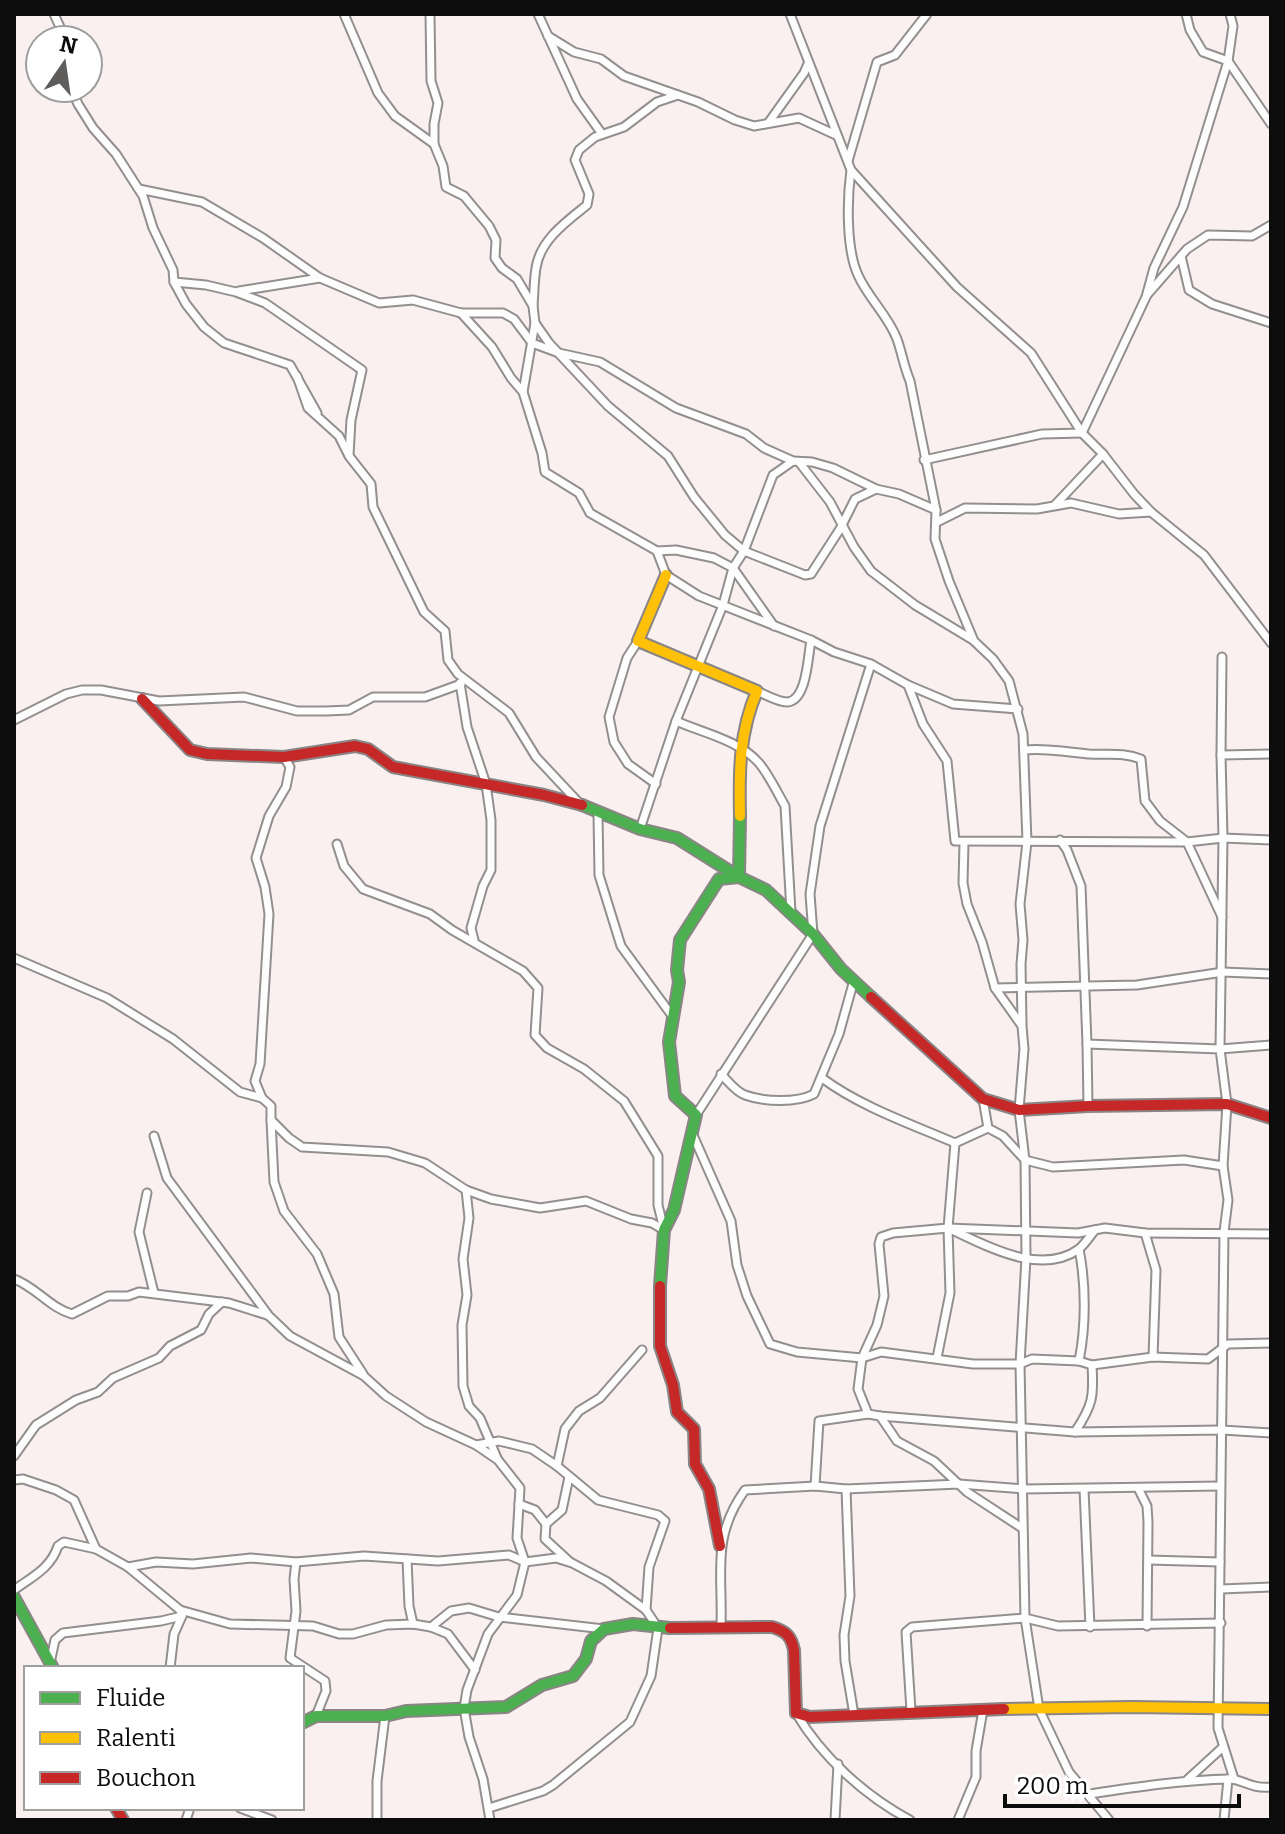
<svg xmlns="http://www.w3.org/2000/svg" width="1285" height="1834" viewBox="0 0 1285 1834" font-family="Bitter,serif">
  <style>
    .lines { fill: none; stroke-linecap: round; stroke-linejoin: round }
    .street-casing { stroke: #938f8f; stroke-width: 11 }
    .fast-casing { stroke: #8a8585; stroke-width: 14 }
    .slow-casing { stroke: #8a8585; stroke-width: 14 }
    .jam-casing { stroke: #8a8585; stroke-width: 14 }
    .street { stroke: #fefdfd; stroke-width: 7 }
    .fast { stroke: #4caf50; stroke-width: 10 }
    .slow { stroke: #ffc107; stroke-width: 10 }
    .jam { stroke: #c62828; stroke-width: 10 }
  </style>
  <rect width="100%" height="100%" fill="#faf0f0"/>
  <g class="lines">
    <!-- street casing -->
    <g class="street-casing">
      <g id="street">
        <polyline points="54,14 66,40"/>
        <polyline points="344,14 378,93 395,116 434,144"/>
        <polyline points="430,14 431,81 438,103 434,124 434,144 443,166 446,187 464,196 489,226 496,240 495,258 502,268 517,279 533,306 535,323 523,392"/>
        <polyline points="538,14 577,99 602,134"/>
        <polyline points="790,14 851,170 957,287 1031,353 1082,433 1103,454 1134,494 1151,512 1204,555 1271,643"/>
        <polyline points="1186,14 1190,30 1203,52 1228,61 1271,124"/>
        <polyline points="548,36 574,52 601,59 624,76 678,95"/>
        <polyline points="71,88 78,104 93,128 116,154 143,196 153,228 173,270 174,282 186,304 204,327 224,343 290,365 317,413"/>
        <polyline points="769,122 804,73 808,64"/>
        <polyline points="848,161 877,62 895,55 927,14"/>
        <path d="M851,170C847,199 846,249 858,275C868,298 888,315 897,339C902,353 904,367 910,381L936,510L935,539L949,581L974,641L993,659L1009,681L1023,734L1027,842L1020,904L1023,940L1021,964L1022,1024"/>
        <polyline points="139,189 202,202 263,238 320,278 379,303 413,300 461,313 503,313 514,319 532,343 559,353 600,362 676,408 746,434 764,448 793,461"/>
        <polyline points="1181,256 1189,290 1212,304 1271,323"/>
        <polyline points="174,282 206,285 236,292 265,303 362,370 351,420 349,455"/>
        <polyline points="239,291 320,278"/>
        <polyline points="1147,295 1187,249 1208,235 1252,236 1271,225"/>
        <path d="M533,306C534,293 534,280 536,268C540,240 567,221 587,205L589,194L575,160L579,150L595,137L624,127L657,102L678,95L698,102L735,120L754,126L799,118L836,135"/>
        <polyline points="461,313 492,347 511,378 523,392 542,453 545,472 579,493 590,513 657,551 666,575 699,596 811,640 834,652 871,664 908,685 953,704 1018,709"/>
        <polyline points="535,323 549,343 608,406 668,456 694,497 725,535 744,551 805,575 811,574 840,529 855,499 876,489"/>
        <polyline points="297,376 308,408 339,436 349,456 371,484 373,507 424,612 445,631 448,660 458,674 509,713 536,757 580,804"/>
        <polyline points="924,460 1042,434 1082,433 1146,297 1154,268 1183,207 1228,61 1233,26 1230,14"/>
        <polyline points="799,462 830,502 854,547 871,571 915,605 973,640"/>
        <polyline points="1055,505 1103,454"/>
        <polyline points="937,522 965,508 1037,509 1071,503 1119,514 1151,512"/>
        <polyline points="657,551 676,550 714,558 733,568 774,626"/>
        <polyline points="638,641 627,658 609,717 614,742 628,764 656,784"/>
        <polyline points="460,683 467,727 486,784 491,820 491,870 483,886 471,928 474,940"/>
        <polyline points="908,685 923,724 947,761 955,841 1187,842 1223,838 1271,840"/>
        <path d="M757,691C766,695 778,702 787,702C807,701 808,656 811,640"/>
        <polyline points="14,720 66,694 82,690 101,690 159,701 244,697 297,711 326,711 349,710 373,697 425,697 461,684"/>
        <path d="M676,721C703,733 739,740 759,763C769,775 777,792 785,806L791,912"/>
        <path d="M1024,750C1047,748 1067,752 1089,754C1108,755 1124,752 1141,759L1145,801L1160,821L1187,842L1222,917"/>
        <polyline points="1271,754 1221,755 1223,838 1220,1049 1271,1045"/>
        <polyline points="1221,755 1222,657"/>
        <polyline points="598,814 599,875 621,946 673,1017"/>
        <polyline points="640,829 676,721 723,605 733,568 744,551 773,475 793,461 812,462 833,468 876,489 899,494 936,510"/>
        <polyline points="1060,840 1067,850 1081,886 1087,1044 1220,1049 1227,1104 1223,1166 1228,1200 1224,1232 1218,1728 1234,1779"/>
        <polyline points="964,843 963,883 967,904 982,942 995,988 1022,1026 1024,1049 1019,1110 1025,1160 1026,1258 1020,1364 1025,1618 1039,1709 1069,1772 1109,1820"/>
        <polyline points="337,844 344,866 363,889 430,914 452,930 523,971 538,988 535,1035 547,1048 584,1069 624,1101 658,1156 658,1205 664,1230"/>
        <polyline points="14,958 107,998 173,1039 240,1092 262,1098 271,1106 271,1120 289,1138 302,1147 388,1152 425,1163 466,1190 491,1199 540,1208 586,1201 631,1219 652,1223 664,1230"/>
        <polyline points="995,988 1137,985 1223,972 1271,974"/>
        <polyline points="1087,1044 1088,1106"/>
        <path d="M721,1074C728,1081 736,1092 745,1095C764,1102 797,1103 814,1094L839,1034L854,980"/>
        <path d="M822,1078C861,1107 911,1124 955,1143L988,1128"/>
        <polyline points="262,1098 255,1081 260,1064 269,914 265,887 256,858 269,816 286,787 290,767 284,757"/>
        <polyline points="983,1099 988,1128 1003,1136 1025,1160 1053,1167 1184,1160 1223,1166"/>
        <polyline points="696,1115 813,934 810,894 820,826 871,664"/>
        <polyline points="271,1120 274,1182 284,1211 317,1254 334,1294 339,1337 363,1374"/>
        <polyline points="692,1133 731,1221 737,1265 747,1296 770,1344 797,1352 862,1358 881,1352 973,1364 1020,1364 1032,1359 1079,1361 1092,1365 1153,1357 1208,1359 1228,1344 1271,1343"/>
        <polyline points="154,1136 167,1178 269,1316 290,1336 364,1376 386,1396 426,1422 476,1445 499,1441 532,1449 557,1466 598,1500 658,1515 665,1521 649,1567 646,1610 658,1628 651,1676 630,1722 553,1785 543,1791 489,1808"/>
        <path d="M955,1143L948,1228C985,1245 1040,1277 1079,1249C1085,1244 1090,1236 1095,1230"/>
        <polyline points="466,1190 469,1218 463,1259 467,1295 462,1325 463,1386 469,1406 480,1418 497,1458"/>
        <polyline points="147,1193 139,1232 154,1293"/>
        <polyline points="1145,1233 1156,1270 1153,1357"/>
        <polyline points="1271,1234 1145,1233 1105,1228 1078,1233 948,1228 893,1233 881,1237 879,1244 884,1296 877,1325 862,1358 858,1389 868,1414 880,1416 1075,1432 1222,1430 1271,1433"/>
        <path d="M1079,1249C1086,1284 1086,1326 1079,1361"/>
        <path d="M14,1279C36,1287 50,1308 72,1314L108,1296H128L139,1292L229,1303L267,1315"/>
        <polyline points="937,1358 950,1293 948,1228"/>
        <polyline points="880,1416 897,1441 934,1461 967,1492 1022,1528"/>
        <path d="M1075,1432C1093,1405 1094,1396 1092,1365"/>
        <polyline points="476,1445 498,1460 520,1488 517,1538 525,1562 517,1595 488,1634 467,1690 464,1708 469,1737 483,1779 490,1820"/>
        <polyline points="14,1456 36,1425 76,1400 98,1392 113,1378 159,1358 170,1346 201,1330 209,1314 222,1302"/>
        <polyline points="557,1466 565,1429 579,1411 600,1398 642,1350"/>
        <polyline points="569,1477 562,1510 546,1524 545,1539 570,1562"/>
        <polyline points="14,1480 23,1479 56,1490 74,1500 96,1549 128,1567 180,1610 182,1616 174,1634 170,1668"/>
        <polyline points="815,1486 819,1421 868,1414"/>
        <polyline points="1138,1488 1147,1506 1148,1522 1147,1626"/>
        <polyline points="846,1489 959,1484 1024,1489 1220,1486"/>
        <polyline points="1084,1489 1090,1627"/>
        <polyline points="519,1504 535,1510 546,1524"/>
        <polyline points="407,1559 409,1606 413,1624"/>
        <polyline points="1148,1560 1220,1562"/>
        <polyline points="296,1562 294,1579 296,1611 290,1658 325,1681 326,1691 316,1716"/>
        <polyline points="128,1567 156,1562 193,1564 251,1558 296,1562 364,1556 438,1561 509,1555 525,1562 556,1558 572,1563 606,1581 646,1610"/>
        <polyline points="1221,1589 1271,1587"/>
        <path d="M14,1590C32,1577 51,1568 58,1546L64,1542L96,1549"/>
        <polyline points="180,1610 230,1624 313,1626 339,1634 353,1634 386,1625 413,1624 431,1627 448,1634 475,1670"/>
        <path d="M721,1626C723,1573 711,1537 745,1490L815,1486L846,1489L850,1596L844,1635L845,1661L854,1715"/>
        <polyline points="431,1627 451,1611 469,1608 499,1617 604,1629"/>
        <polyline points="50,1663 55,1640 63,1633 161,1621 182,1616"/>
        <polyline points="911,1711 906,1632 912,1627 1025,1618 1058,1626 1221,1623"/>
        <path d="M796,1713C822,1757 865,1796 910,1820"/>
        <polyline points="1187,1780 1223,1747"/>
        <path d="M1090,1794C1136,1787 1182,1780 1229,1779C1243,1779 1250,1789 1271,1787"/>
        <polyline points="240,1808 272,1820"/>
        <polyline points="186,1820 190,1808"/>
        <polyline points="377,1820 377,1781 385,1716"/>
        <polyline points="835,1820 838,1764"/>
        <polyline points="958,1820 976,1777 976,1751 983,1710"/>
        <polyline points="1224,1820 1228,1779"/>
      </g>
    </g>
    <!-- fast casing -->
    <g class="fast-casing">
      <g id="fast">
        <polyline points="582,805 640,829 677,838 739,877 766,890 813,934 841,969 871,997"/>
        <polyline points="660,1286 664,1230 674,1210 696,1115 675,1096 669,1042 679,982 677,970 680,940 719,879 739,877 740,816"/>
        <polyline points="14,1597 53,1668"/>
        <polyline points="302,1723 316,1716 385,1716 406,1711 506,1707 542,1685 573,1676 586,1659 591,1641 604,1629 633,1624 670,1628"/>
      </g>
    </g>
    <!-- slow casing -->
    <g class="slow-casing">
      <g id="slow">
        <path d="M666,575L638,641L757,691C739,733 739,771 740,816"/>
        <polyline points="1004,1709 1132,1707 1271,1709"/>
      </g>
    </g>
    <!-- jam casing -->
    <g class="jam-casing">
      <g id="jam">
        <polyline points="142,699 190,750 207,754 284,757 355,746 368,749 393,767 544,795 582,805"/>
        <polyline points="871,997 983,1099 1019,1110 1088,1106 1227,1104 1271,1118"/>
        <polyline points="660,1286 660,1346 673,1385 677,1412 694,1429 695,1464 709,1489 720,1546"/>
        <path d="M670,1628L772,1627C786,1631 791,1636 794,1650L796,1713L810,1717L1004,1709"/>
        <polyline points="116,1808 123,1820"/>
      </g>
    </g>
    <!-- street -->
    <use href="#street" class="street"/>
    <!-- fast -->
    <use href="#fast" class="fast"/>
    <!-- slow -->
    <use href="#slow" class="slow"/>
    <!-- jam -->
    <use href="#jam" class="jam"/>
  </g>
  <!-- border -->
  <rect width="1285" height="1834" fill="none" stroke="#0c0c0c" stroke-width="32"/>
  <!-- legend -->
  <rect x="24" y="1666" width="280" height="144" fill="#ffffff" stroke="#9e9e9e" stroke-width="2"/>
  <rect x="40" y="1692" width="40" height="12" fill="#4caf50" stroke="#9e9e9e" stroke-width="2"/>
  <text x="96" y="1706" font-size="24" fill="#0c0c0c">Fluide</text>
  <rect x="40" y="1732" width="40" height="12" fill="#ffc107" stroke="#9e9e9e" stroke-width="2"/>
  <text x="96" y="1746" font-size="24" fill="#0c0c0c">Ralenti</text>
  <rect x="40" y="1772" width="40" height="12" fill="#c62828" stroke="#9e9e9e" stroke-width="2"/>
  <text x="96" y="1786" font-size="24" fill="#0c0c0c">Bouchon</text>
  <!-- north arrow -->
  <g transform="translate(64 64) rotate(13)"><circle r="38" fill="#ffffff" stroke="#9e9e9e" stroke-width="2"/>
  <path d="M0-6L14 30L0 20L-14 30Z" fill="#5f5c5c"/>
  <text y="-12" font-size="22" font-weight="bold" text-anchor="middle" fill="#0c0c0c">N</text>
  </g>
  <!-- scale -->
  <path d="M1005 1794v12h234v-12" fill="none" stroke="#0c0c0c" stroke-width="4"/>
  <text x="1017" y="1794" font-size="24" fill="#0c0c0c" stroke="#ffffff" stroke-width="6" paint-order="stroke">200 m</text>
</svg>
